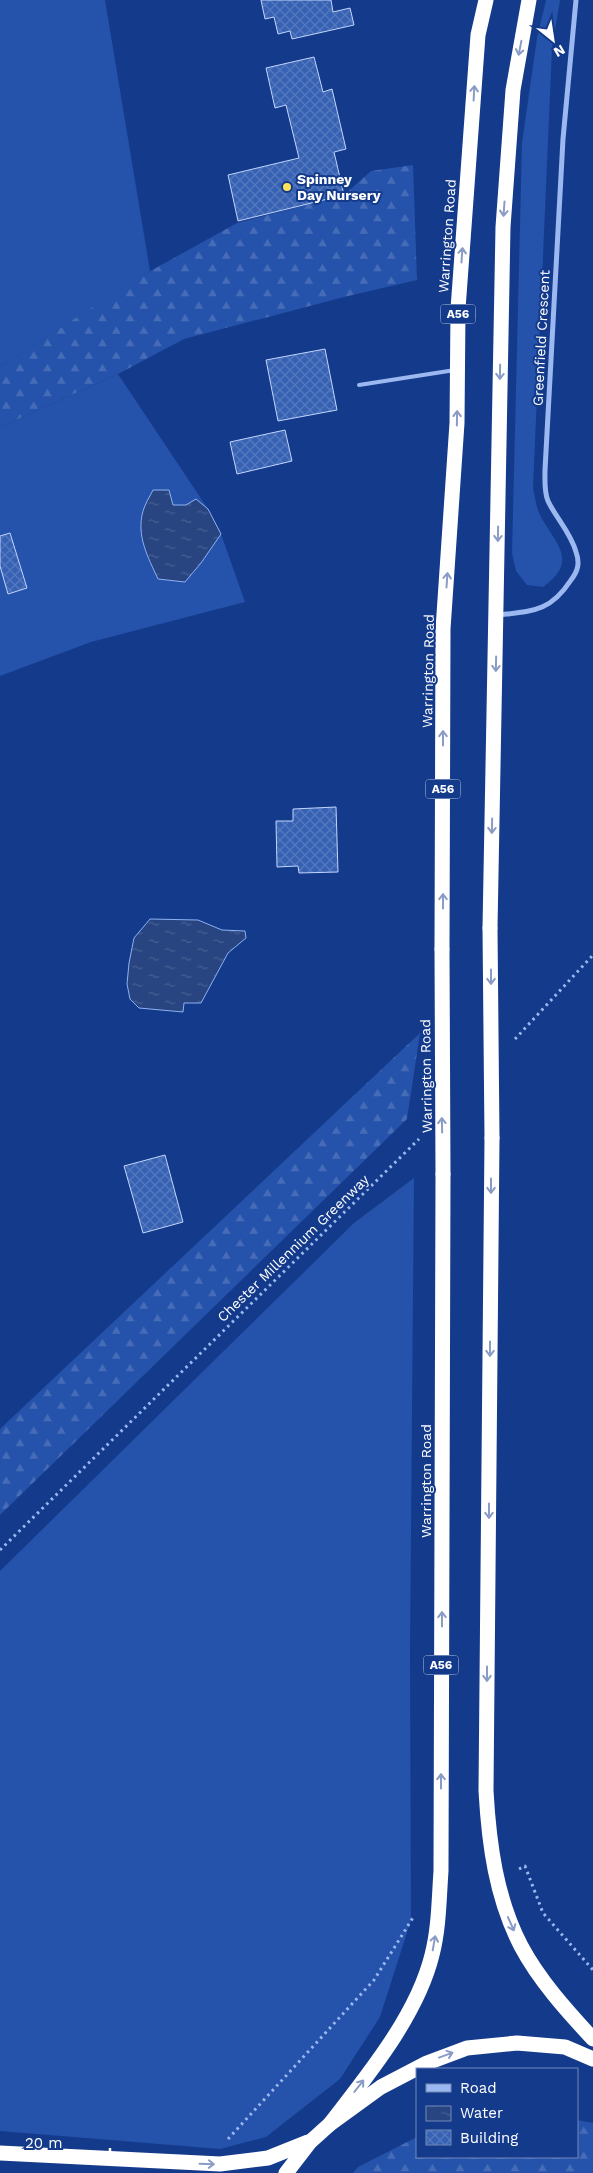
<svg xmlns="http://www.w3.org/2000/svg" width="593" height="2173" viewBox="0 0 593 2173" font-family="'Work Sans',sans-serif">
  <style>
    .grass { fill: #2552aa }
    .forest { fill: url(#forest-firs) }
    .water { fill: url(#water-ripples); stroke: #8db1f3 }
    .building { fill: url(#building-cross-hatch); stroke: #c2d5fc }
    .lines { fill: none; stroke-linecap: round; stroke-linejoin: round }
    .path { stroke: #9bb8f0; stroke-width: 3; stroke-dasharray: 2.5 4; stroke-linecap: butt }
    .lane { stroke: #9bb8f0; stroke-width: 4 }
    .street { stroke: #9bb8f0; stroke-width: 5 }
    .highway { stroke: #fff; stroke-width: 15 }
    .highway-bridge { stroke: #fff; stroke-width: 15 }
    .oneway { stroke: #8a9cc5 }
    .poi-dot { fill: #ffe25a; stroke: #143a8b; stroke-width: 2 }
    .labels { text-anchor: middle; stroke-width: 4; stroke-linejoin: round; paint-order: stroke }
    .shield { fill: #143a8b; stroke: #b8c4dc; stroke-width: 1 }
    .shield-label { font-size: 12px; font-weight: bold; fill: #fff }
    .poi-label { font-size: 14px; font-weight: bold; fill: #fff; stroke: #143a8b; text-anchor: start }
    .street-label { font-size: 14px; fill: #fff; stroke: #143a8b }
  </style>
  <defs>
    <pattern id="forest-firs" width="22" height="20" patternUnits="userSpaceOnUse" patternTransform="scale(1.25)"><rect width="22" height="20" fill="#2552aa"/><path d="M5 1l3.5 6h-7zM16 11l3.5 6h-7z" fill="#466cb7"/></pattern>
    <pattern id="water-ripples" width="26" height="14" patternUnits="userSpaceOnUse" patternTransform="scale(1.25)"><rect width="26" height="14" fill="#284581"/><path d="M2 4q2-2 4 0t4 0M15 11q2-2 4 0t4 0" fill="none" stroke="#486194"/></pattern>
    <pattern id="building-cross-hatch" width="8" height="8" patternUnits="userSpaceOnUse" patternTransform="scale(1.25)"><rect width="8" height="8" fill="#3761b2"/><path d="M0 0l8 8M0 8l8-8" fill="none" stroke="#5579be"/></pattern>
  </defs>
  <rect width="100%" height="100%" fill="#143a8b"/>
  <!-- grass -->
  <g class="grass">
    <polygon points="0,0 105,0 150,271 0,367"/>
    <path d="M546,0H560L552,48L533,488C535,497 536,507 540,515C555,544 580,560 543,587L527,585L516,571L512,553L522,143L537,38Z"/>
    <polygon points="118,374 208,509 221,534 245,602 91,642 0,676 0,427"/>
    <polygon points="414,1178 410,1652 411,1920 380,2017 340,2079 266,2137 220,2149 0,2131 0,1571 354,1223"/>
  </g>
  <!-- forest -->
  <g class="forest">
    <polygon points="413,165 417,280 344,297 184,339 118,374 0,427 0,367 136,279 237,223 344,195 371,171"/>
    <polygon points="420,1033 407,1119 0,1515 0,1429"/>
    <polygon points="577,2120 593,2123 593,2173 353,2173 358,2167 417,2137 417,2157 577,2157"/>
  </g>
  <!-- water -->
  <g class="water">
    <path d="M153,490H169L173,505H186L196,499L208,509L221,534L201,563L185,582L158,579C148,557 136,536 143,511C145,504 150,496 153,490Z"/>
    <polygon points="150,919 198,920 222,930 245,931 246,938 228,953 201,1003 184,1003 183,1012 139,1008 130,999 127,984 129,963 134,938"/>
  </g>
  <!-- building -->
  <g class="building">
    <polygon points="261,0 331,0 333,12 350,8 354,25 292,39 290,31 278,34 274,17 265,19"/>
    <polygon points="314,57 323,92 332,89 346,149 334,152 344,195 238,221 228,175 299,158 286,105 275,108 266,68"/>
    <polygon points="325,349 337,410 278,421 266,360"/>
    <polygon points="285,430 292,461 237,474 230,442"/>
    <polygon points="10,533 27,588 8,594 0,566 0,536"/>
    <polygon points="336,807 338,872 299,873 298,866 277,867 276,821 293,821 293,809"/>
    <polygon points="165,1155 183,1222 143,1233 124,1166"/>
  </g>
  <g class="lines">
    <!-- path -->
    <g class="path">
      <polyline points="515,1039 593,955"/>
      <polyline points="0,1550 419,1139"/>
      <polyline points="519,1869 525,1866 543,1913 593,1970"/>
      <polyline points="228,2139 374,1980 414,1916"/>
    </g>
    <!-- lane -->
    <polyline class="lane" points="359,385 455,370"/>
    <!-- street -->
    <path class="street" d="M498,615C533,611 550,612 571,580C578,571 580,563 576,552C571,533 556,518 548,501C544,492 545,480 545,470L563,139L576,0"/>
    <!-- highway -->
    <g class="highway">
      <polyline points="490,928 503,227 513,90 529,0"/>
      <polyline points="442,949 443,629 457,423 458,309 478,35 486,0"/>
      <path d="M492,1138L486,1791C489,1844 496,1898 521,1946C539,1980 567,2011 593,2039"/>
      <path d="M330,2124C367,2076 417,2016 432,1955C439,1928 439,1899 441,1871L443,1174"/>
      <polyline points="0,2153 220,2164 268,2158 308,2142"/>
      <polyline points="286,2173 310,2142 330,2124 381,2087 427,2063 467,2048 517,2043 565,2047 593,2059"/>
    </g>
    <!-- highway-bridge -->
    <g class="highway-bridge">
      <polyline points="490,928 492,1138"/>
      <polyline points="442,949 443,1174"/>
    </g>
  </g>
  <!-- one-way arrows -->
  <defs><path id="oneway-shaft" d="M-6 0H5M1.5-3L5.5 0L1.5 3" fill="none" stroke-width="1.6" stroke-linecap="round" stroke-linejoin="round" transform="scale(1.25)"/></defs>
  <g class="oneway">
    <use href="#oneway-shaft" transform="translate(520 48) rotate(101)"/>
    <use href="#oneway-shaft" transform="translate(474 93) rotate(-87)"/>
    <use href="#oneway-shaft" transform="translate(504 209) rotate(94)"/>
    <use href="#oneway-shaft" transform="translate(462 255) rotate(-86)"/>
    <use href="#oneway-shaft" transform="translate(500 372) rotate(91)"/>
    <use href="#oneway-shaft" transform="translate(457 418) rotate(-89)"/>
    <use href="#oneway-shaft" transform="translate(498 534) rotate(91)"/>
    <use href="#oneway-shaft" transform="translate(447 580) rotate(-86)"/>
    <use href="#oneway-shaft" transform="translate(496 664) rotate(91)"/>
    <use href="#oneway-shaft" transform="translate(443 738) rotate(-90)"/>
    <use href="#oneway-shaft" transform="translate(492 826) rotate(91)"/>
    <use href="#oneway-shaft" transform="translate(443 901) rotate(-90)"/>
    <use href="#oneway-shaft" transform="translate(491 977) rotate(90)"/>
    <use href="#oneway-shaft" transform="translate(442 1125) rotate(-91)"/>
    <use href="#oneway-shaft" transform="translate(491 1186) rotate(90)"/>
    <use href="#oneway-shaft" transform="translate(490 1349) rotate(90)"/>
    <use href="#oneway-shaft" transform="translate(489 1511) rotate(90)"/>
    <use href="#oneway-shaft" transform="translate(442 1619) rotate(-90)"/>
    <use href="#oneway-shaft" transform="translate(487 1674) rotate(90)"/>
    <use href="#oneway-shaft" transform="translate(441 1781) rotate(-90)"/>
    <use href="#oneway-shaft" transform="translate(511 1924) rotate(66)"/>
    <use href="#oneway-shaft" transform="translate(434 1943) rotate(-80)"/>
    <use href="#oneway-shaft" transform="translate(446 2055) rotate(-20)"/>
    <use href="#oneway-shaft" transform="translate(359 2086) rotate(-52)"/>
    <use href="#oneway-shaft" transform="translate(207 2164) rotate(2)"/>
  </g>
  <!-- markers -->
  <circle class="poi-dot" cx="287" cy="187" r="5"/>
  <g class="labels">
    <!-- shield labels -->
    <g class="shield">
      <rect x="440.5" y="304.5" width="35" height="19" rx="4"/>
      <rect x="425.5" y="779.5" width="35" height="19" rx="4"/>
      <rect x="423.5" y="1655.5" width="35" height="19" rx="4"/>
    </g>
    <g class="shield-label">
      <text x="458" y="318">A56</text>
      <text x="443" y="793">A56</text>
      <text x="441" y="1669">A56</text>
    </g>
    <!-- poi labels -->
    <g class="poi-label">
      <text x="297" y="184">Spinney<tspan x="297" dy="16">Day Nursery</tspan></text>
    </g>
    <!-- street labels -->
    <g class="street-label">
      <text transform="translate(447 236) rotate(-86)" y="5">Warrington Road</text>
      <text transform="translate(541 338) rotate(-87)" y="5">Greenfield Crescent</text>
      <text transform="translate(428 671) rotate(-89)" y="5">Warrington Road</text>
      <text transform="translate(426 1076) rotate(-91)" y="5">Warrington Road</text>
      <text transform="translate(293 1248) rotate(-44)" y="5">Chester Millennium Greenway</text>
      <text transform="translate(426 1481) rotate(-90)" y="5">Warrington Road</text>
    </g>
  </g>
  <!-- legend -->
  <rect x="416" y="2068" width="162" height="90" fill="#143a8b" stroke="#7289b9"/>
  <rect x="426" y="2084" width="25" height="8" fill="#9bb8f0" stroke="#7289b9"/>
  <text x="460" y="2093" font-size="15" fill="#ffffff">Road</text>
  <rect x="426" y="2106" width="25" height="15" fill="url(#water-ripples)" stroke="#7289b9"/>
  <text x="460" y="2118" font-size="15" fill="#ffffff">Water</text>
  <rect x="426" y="2130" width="25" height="15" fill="url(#building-cross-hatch)" stroke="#7289b9"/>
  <text x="460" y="2143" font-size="15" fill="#ffffff">Building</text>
  <!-- north arrow -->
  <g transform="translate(553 40) rotate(150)" stroke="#143a8b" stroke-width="4" paint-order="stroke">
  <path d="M0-4L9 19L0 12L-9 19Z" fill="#ffffff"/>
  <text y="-8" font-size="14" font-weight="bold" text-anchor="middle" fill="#ffffff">N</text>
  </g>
  <!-- scale -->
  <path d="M18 2148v8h92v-8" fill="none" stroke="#ffffff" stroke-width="2.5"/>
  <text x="25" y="2148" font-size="15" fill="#ffffff" stroke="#143a8b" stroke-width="4" paint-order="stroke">20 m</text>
</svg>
